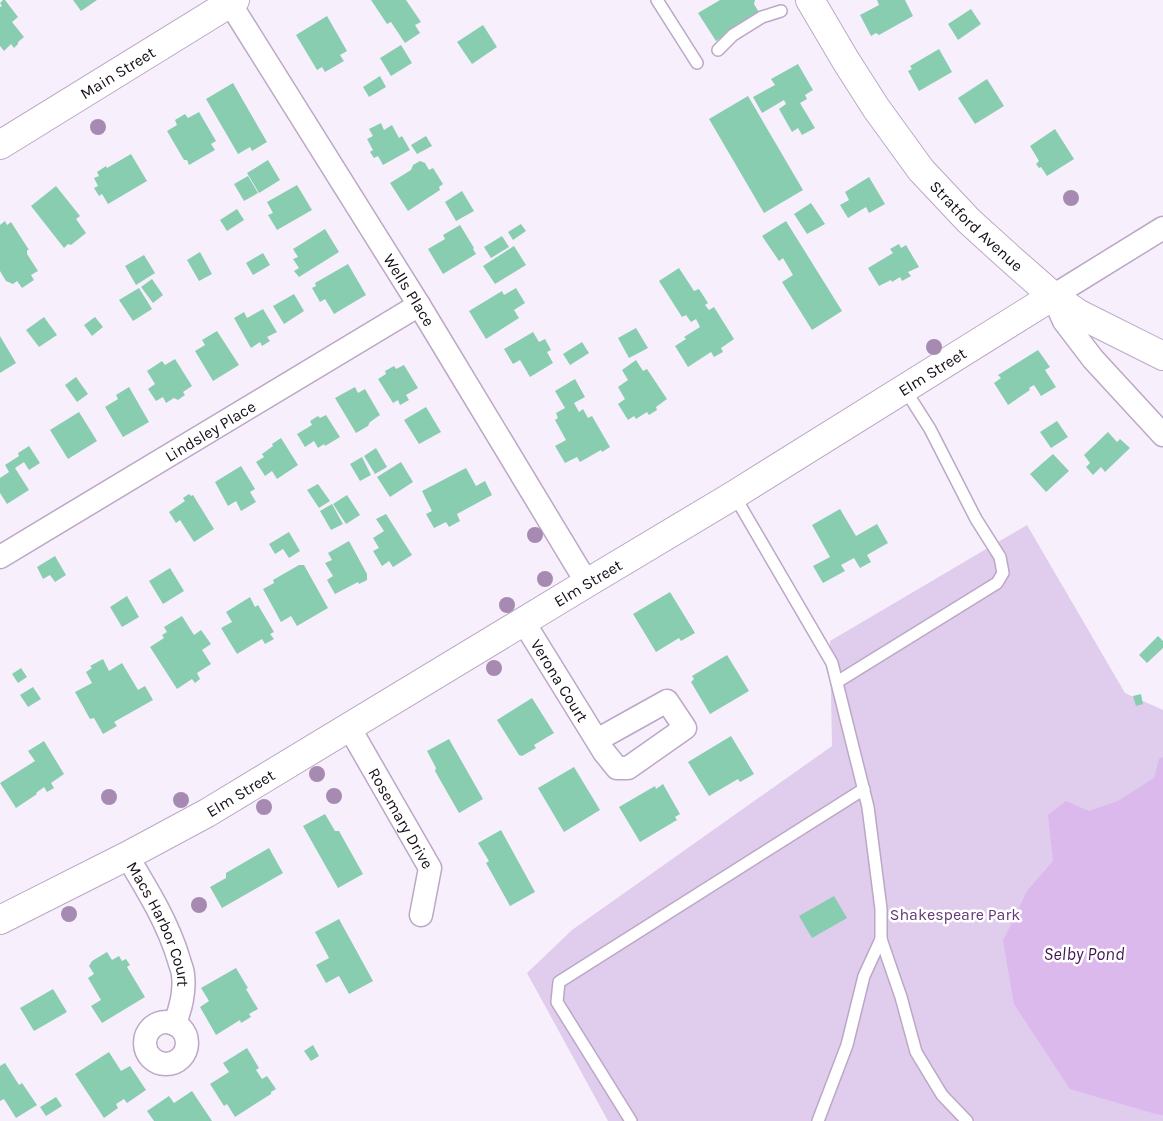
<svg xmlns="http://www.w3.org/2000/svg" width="1163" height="1121" viewBox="0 0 1163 1121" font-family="Karla,sans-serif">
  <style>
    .green { fill: #e0ccec }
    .water { fill: #dbb9ed }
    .building { fill: #89cdb1 }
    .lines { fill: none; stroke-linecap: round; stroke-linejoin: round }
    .service-casing { stroke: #bba8c6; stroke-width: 14 }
    .minor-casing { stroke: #bba8c6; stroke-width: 25 }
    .tertiary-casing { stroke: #bba8c6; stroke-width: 30 }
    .secondary-casing { stroke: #bba8c6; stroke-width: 30 }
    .service { stroke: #fff; stroke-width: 11 }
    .minor { stroke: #fff; stroke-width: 22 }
    .tertiary { stroke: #fff; stroke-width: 28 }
    .secondary { stroke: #fff; stroke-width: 28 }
    .tree { fill: #a68ab2 }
    .labels { text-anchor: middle; stroke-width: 5; stroke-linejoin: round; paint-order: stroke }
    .street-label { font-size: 16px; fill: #160f19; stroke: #fff }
    .park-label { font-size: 16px; fill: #623876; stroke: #fff }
    .water-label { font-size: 18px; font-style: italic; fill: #421854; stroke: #fff }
  </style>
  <rect width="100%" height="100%" fill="#f8effc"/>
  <!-- green -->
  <polygon class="green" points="1027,525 1125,693 1163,710 1163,1121 608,1121 527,973 572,930 832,746 830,641"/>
  <!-- water -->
  <polygon class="water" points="1163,757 1163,1115 1156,1114 1070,1089 1014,1004 1003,941 1027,891 1053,861 1048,815 1066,801 1089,811 1118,801 1154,778 1159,759"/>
  <!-- building -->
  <g class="building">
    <polygon points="3,0 5,0 18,17 12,22 24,37 18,42 18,44 14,48 11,44 4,51 0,46 0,7 2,6 0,3"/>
    <polygon points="73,0 97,0 81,11"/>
    <polygon points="371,0 406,0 421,22 415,25 420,33 405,43 391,22 387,24"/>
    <polygon points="720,0 755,0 754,4 760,14 716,41 698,13"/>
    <polygon points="877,0 905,0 913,16 879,35 876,33 871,36 860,15 879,5"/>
    <polygon points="971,9 981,24 958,40 948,24"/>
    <polygon points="327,16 347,51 340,55 344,61 325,72 322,67 317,70 296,35"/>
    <polygon points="483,25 497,47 472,64 457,42"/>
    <polygon points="401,45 412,63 391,76 380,58"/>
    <polygon points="939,49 952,72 919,91 908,71 912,69 910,66"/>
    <polygon points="798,64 813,90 805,95 807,99 800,103 815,128 802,135 798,128 792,132 779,109 786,104 784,100 762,113 753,97 775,85 771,79"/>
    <polygon points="380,76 386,87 369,97 363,87"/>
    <polygon points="987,79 1004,106 975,124 958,98"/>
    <polygon points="233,83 267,142 252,151 250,147 238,154 206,99"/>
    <polygon points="748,96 803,190 764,213 709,119"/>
    <polygon points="199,112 216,141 211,144 215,150 189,165 187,160 184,160 167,131 177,125 175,120 185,114 188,118"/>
    <polygon points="381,123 384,130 392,125 399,138 402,136 410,150 383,165 378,156 374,158 370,152 373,150 367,139 373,136 369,129"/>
    <polygon points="1055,129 1074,159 1047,176 1041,167 1039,168 1036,164 1039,161 1030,146"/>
    <polygon points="426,136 432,146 417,154 411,145"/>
    <polygon points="131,154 147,181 108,204 102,194 99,196 94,188 98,186 94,178 99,176 97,172 106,166 107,168"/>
    <polygon points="268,160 280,180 259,193 247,173"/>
    <polygon points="420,161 425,163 429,170 433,168 443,184 439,187 440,190 408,211 390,183 411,170 413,165"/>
    <polygon points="248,176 258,193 244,201 234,184"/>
    <polygon points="869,177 885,204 869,213 866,207 848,218 840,205 849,200 845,192"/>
    <polygon points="297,185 312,210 277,230 268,215 273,213 267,202"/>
    <polygon points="56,186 80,216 76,219 86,233 71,245 68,244 64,248 31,206"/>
    <polygon points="462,191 474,211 456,221 445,202"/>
    <polygon points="811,203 825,224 807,234 794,214"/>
    <polygon points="237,209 244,220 227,231 220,220"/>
    <polygon points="5,221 7,225 11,222 29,250 27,250 27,254 38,271 31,275 34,280 22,288 17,281 13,284 6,281 0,271 0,225"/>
    <polygon points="786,221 842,311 812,330 782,282 793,275 783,258 779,261 762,236"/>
    <polygon points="521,224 526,231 513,240 508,232"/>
    <polygon points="460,225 474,248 473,249 476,254 443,274 428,249 445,239 443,235"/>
    <polygon points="325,229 339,252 299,277 294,271 299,268 293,259 298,257 293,249"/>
    <polygon points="502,236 509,247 491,258 484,247"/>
    <polygon points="899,244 901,248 906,245 919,267 908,272 911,276 902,281 900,277 892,282 891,280 879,286 868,268 893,253 890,249"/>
    <polygon points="514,246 526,265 495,284 483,266"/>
    <polygon points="200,252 212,274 199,281 187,260"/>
    <polygon points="263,253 270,265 253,275 246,263"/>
    <polygon points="144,255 155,273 136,285 125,266"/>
    <polygon points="348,264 366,295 334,314 325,299 320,302 312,288 316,286 315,283"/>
    <polygon points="679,268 694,291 699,289 708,303 705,305 709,310 714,307 734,339 721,348 723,352 714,357 711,352 688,367 675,346 686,339 684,337 700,327 696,319 691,322 686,315 682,317 659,281"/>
    <polygon points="152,279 163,295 153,303 141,287"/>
    <polygon points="139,288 152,309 133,321 119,300"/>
    <polygon points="516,288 525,303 514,310 519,318 486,339 469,311 502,291 504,295"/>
    <polygon points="294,294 304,311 284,324 273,306"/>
    <polygon points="263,309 277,332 267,337 270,341 262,346 260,342 251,348 234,318 244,312 247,318"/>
    <polygon points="44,317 57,335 39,347 26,330"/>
    <polygon points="95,317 103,327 92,336 84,325"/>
    <polygon points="636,328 648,348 629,358 618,338"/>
    <polygon points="217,331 239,365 213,381 195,351 205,345 202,340"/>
    <polygon points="533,332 539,342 545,339 551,350 547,352 553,363 530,377 520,360 513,364 504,349"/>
    <polygon points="0,336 16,363 0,373"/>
    <polygon points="582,342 589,353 570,365 563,354"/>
    <polygon points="1038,350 1050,367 1045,370 1056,387 1041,396 1034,385 1029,388 1030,390 1008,405 994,383 1001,378 998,375"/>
    <polygon points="175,359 192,386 183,392 185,395 178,400 174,398 166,403 163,397 156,401 148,389 155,384 147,371 162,361 165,365"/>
    <polygon points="636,360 643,371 647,369 667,399 656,407 657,410 649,415 647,412 636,419 634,416 628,420 618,404 625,399 618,387 628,380 622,370"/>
    <polygon points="404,365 418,388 406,395 409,400 400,405 398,400 393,403 378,379 386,374 385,371 394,366 396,369"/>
    <polygon points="76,377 88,394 77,402 65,385"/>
    <polygon points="575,379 585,397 574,403 579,412 583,409 588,418 592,416 610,447 602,452 601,450 580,462 577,457 565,463 555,446 566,440 555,420 558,418 556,413 565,408 555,391"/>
    <polygon points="129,387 149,422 123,437 105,407 118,399 116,395"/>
    <polygon points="355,387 358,393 365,389 380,415 370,422 368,426 356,433 335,398"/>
    <polygon points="426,407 441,432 419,444 404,420"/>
    <polygon points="79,412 97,441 68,459 50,430"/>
    <polygon points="326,415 340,437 325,446 324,444 318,448 314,441 305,447 297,434 312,425 310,421 318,416 320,418"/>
    <polygon points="1057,421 1068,437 1051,448 1040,432"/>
    <polygon points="1108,432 1117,442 1120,439 1130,448 1105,472 1101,467 1093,475 1086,467 1090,463 1084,455"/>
    <polygon points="281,438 298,465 277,479 272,471 265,476 256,462 264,457 262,454 273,446 272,444"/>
    <polygon points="29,446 40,463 29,470 24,462 15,468 29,490 7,504 0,493 0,478 9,472 5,465 19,456 18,453"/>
    <polygon points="376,448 387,467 375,474 364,456"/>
    <polygon points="1053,454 1069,471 1046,492 1030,474"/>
    <polygon points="362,457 371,475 360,481 350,464"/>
    <polygon points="401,462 413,482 390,497 377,477"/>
    <polygon points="241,466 255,489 250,492 256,502 241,511 236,501 228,506 215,482"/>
    <polygon points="466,468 476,486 485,481 492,495 457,514 460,521 449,527 446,522 434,528 426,514 432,511 422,491"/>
    <polygon points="318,484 330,501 319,508 307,490"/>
    <polygon points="189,494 191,496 193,495 214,529 194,542 180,520 176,523 169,512 185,501 183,498"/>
    <polygon points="347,495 360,515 346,524 333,504"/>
    <polygon points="332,504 343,524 331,530 320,511"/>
    <polygon points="840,509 856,536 877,524 888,543 867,555 871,562 860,568 854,558 841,565 845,571 823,583 813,566 830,557 812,525"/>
    <polygon points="386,514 412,555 393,567 389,561 382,566 373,551 379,548 373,538 384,531 376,519"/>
    <polygon points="289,532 300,551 289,558 283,549 275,554 269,544"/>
    <polygon points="349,541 367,574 367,580 359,584 358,582 335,594 327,580 333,576 325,563 332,560 328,553"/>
    <polygon points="55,556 66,575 55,582 50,575 43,579 37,567"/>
    <polygon points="299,565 304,565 328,608 297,626 291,616 281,622 263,589 274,583 273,580"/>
    <polygon points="170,568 184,591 163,604 149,581"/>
    <polygon points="670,592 695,633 681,641 679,638 656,652 633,614"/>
    <polygon points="127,596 139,617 122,627 110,607"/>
    <polygon points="250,597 255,607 258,605 274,632 270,634 274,639 265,644 262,639 237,654 221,628 232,622 226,612"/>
    <polygon points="182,616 194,635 201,630 211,644 202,650 211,664 197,673 200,679 195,683 192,679 177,689 150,647 164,638 162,635 167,632 164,627"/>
    <polygon points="1158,636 1163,641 1163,648 1147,663 1139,655"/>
    <polygon points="727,655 749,691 710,714 691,682 694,679 692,676"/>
    <polygon points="103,659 109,671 122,663 138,690 145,686 153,700 114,722 117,726 103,734 94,718 90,719 75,692 92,683 86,672 92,668 90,666"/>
    <polygon points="21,668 27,677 18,683 12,674"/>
    <polygon points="33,687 41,699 28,707 20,695"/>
    <polygon points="1141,694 1143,704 1136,706 1133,696"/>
    <polygon points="532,698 554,733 534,745 536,748 522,756 519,755 497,720"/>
    <polygon points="731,736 754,774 740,782 738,779 709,796 688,762"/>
    <polygon points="449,739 483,799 459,813 435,771 436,768 427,751"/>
    <polygon points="44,741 64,774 51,783 54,788 47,792 44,787 36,793 37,794 16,808 0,783 35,761 28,751"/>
    <polygon points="574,767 600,810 564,832 538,788"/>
    <polygon points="663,784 680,814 675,817 677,820 640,842 619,807 655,786 656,789"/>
    <polygon points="325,814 335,831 339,831 363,874 338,888 303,826"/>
    <polygon points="501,830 535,892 510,906 486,863 489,861 478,843"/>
    <polygon points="269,848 283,873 222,908 210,887 226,878 226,873"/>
    <polygon points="834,896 847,918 812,938 799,916"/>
    <polygon points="339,919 373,981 349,994 339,976 326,983 316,965 329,958 315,932"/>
    <polygon points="107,952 112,960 119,956 122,961 126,959 130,965 127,967 145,997 102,1023 91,1006 101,1000 88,978 94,974 89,966 92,961"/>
    <polygon points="236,968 248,988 246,989 258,1009 249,1014 251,1017 241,1023 240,1020 216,1035 200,1007 209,1001 201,988"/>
    <polygon points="53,989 67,1012 34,1031 20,1008"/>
    <polygon points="313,1045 319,1056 311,1061 304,1051"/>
    <polygon points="247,1048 259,1068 256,1070 262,1079 267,1076 276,1089 271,1092 271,1094 235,1117 227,1104 224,1106 210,1084 229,1072 223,1063"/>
    <polygon points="109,1052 121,1071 130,1066 146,1090 127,1103 124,1099 116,1104 118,1108 104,1118 75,1074"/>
    <polygon points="5,1063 19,1085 22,1083 37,1105 16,1118 4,1099 0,1101 0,1066"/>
    <polygon points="192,1091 212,1121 154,1121 147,1111 169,1096 174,1103"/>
    <polygon points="56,1097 62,1106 46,1116 40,1107"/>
  </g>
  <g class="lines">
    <!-- service casing -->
    <g class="service-casing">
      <g id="service">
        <polyline points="657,0 697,63"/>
        <polyline points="718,50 733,35 762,17 781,11"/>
        <polyline points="734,495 832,663 868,807 881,909 881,939"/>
        <polyline points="837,682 997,583 1003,573 1000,557 976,519 930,429 904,388"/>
        <polyline points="631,1121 557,1002 559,982 864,789"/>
        <polyline points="818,1121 847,1045 864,976 881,939 901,997 916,1052 942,1095 967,1121"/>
      </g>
    </g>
    <!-- minor casing -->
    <g class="minor-casing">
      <g id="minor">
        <path id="s1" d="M228,0L419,305L587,583"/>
        <polyline points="1163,228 1053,296 1064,321 1093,359 1163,435"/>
        <path id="s2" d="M0,557L419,305"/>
        <path id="s3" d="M523,621L604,752L617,768H628L685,728L667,701L597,740"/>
        <path id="s4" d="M349,727L430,868L421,915"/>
        <path id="s5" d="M127,856C147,889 168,923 179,960C180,965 183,970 183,975C185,990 181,1010 174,1024"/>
        <circle cx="166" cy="1043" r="21"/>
      </g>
    </g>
    <!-- tertiary casing -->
    <g class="tertiary-casing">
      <g id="tertiary">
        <path id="s6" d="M0,920L127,856L207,813L587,583L734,495L1053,296"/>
      </g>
    </g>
    <!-- secondary casing -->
    <g class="secondary-casing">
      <g id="secondary">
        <path id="s7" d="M810,0L846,61L876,108L921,170L969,221L1012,260L1053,296L1079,314L1163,356"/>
        <path id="s8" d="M0,145L235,0"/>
      </g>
    </g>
    <!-- service -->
    <use href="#service" class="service"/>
    <!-- minor -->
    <use href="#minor" class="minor"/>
    <!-- tertiary -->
    <use href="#tertiary" class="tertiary"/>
    <!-- secondary -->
    <use href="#secondary" class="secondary"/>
  </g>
  <!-- trees -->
  <g class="tree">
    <circle cx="98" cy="127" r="8"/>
    <circle cx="1071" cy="198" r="8"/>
    <circle cx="934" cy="347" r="8"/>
    <circle cx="535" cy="535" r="8"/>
    <circle cx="545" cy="579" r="8"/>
    <circle cx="507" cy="605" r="8"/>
    <circle cx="494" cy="668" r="8"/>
    <circle cx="317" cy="774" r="8"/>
    <circle cx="334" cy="796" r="8"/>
    <circle cx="109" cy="797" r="8"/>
    <circle cx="181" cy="800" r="8"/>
    <circle cx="264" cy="807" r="8"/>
    <circle cx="199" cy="905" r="8"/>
    <circle cx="69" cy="914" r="8"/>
  </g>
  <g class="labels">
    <!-- street labels -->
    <g class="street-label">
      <text dy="6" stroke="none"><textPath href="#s8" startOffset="138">Main Street</textPath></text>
      <text dy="6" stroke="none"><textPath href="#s7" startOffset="282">Stratford Avenue</textPath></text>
      <text dy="6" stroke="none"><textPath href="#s1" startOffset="342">Wells Place</textPath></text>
      <text dy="6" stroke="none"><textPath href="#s6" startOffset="1082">Elm Street</textPath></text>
      <text dy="6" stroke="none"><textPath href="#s2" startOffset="245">Lindsley Place</textPath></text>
      <text dy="6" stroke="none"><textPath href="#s6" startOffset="678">Elm Street</textPath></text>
      <text dy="6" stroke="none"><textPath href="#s3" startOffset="70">Verona Court</textPath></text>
      <text dy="6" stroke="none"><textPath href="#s6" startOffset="272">Elm Street</textPath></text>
      <text dy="6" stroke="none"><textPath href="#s4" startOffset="105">Rosemary Drive</textPath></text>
      <text dy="6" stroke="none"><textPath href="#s5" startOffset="76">Macs Harbor Court</textPath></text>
    </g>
    <!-- park labels -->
    <g class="park-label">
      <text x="955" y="920">Shakespeare Park</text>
    </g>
    <!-- water labels -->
    <g class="water-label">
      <text x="1084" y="960">Selby Pond</text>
    </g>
  </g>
</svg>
